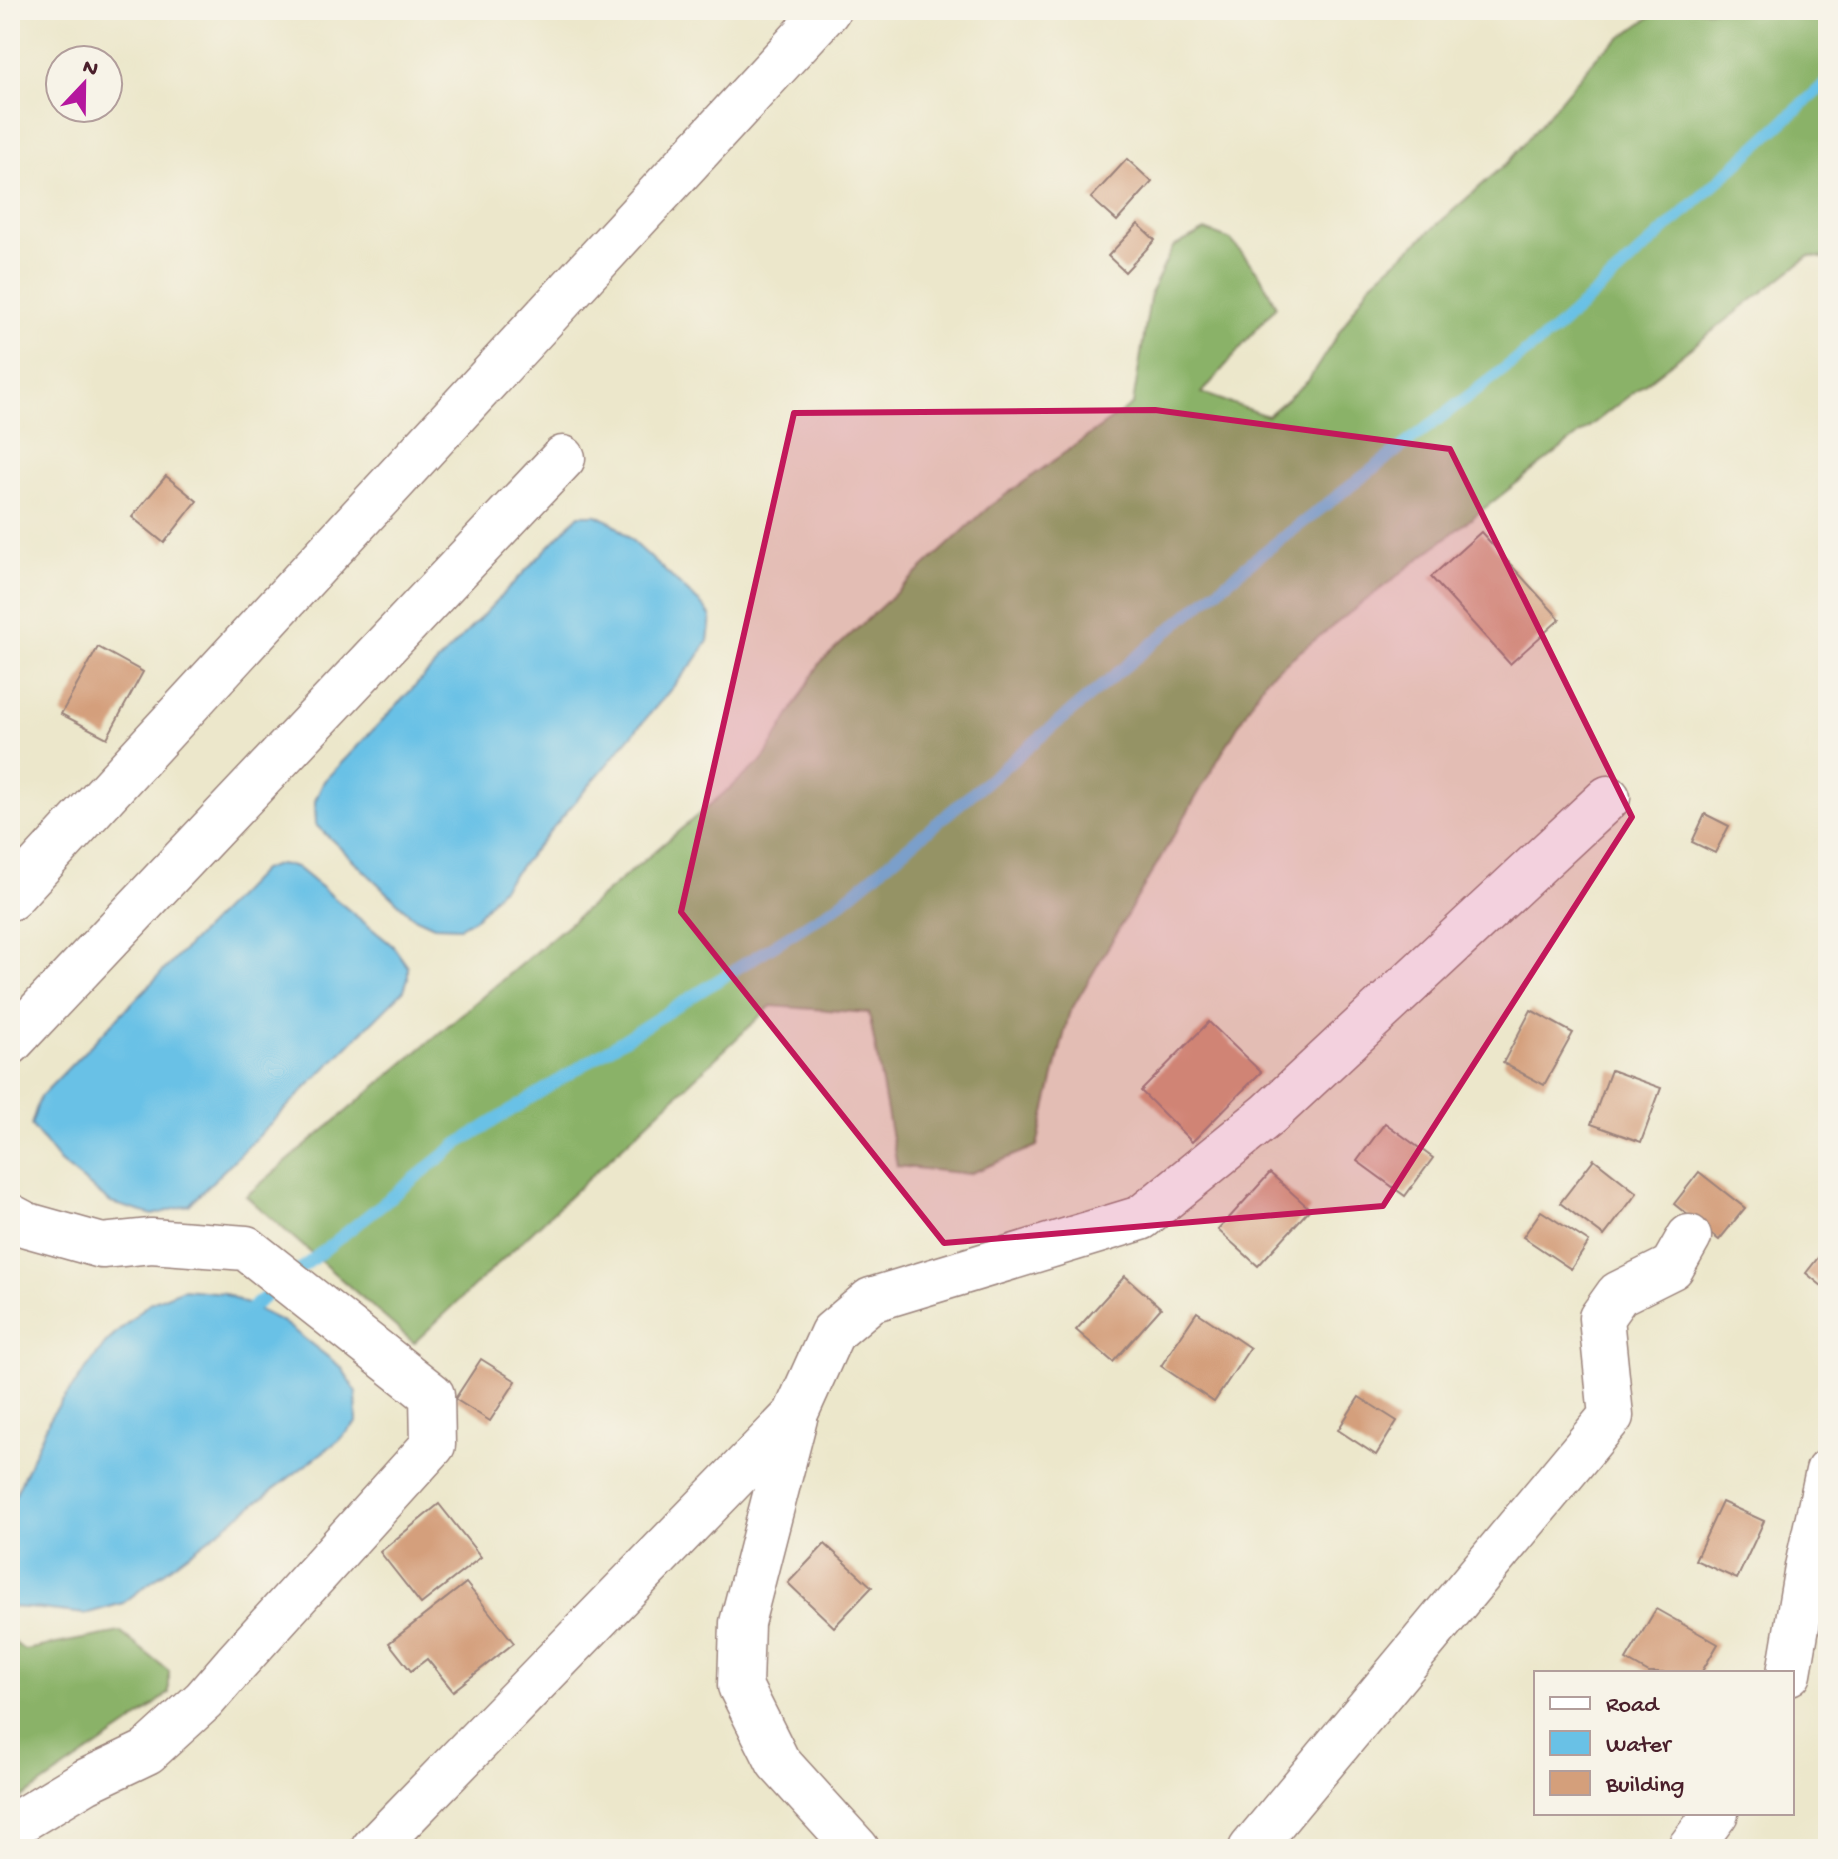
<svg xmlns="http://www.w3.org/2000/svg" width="1838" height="1859" viewBox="0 0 1838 1859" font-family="'Gochi Hand',sans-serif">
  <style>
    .forest { fill: #8ab268; stroke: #6a684a; stroke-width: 2 }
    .water { fill: #69c1e6; stroke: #5a7088; stroke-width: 2 }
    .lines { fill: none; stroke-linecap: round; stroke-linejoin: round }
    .stream { stroke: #69c1e6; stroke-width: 12 }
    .building { fill: #d49f7b }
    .minor-casing { stroke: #9b837b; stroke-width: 47 }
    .minor { stroke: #fff; stroke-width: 44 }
    .marked { fill: #c2185b; fill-opacity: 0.2; stroke: #c2185b; stroke-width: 6; stroke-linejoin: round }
  </style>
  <rect width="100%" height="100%" fill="#f7f3e8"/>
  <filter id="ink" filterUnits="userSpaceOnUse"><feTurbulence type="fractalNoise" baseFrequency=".0125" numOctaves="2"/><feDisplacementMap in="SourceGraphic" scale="16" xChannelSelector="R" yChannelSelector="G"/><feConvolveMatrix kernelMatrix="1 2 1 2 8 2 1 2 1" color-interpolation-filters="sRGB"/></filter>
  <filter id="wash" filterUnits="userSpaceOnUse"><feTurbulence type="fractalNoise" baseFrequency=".006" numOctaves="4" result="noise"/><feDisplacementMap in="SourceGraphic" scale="32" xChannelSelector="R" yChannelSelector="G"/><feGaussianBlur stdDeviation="1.8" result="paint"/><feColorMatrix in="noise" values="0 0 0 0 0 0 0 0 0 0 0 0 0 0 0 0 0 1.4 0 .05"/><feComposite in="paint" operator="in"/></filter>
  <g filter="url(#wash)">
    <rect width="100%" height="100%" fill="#ece7cb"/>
    <!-- forest -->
    <g class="forest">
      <polygon points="1660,10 1828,10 1828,259 1809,256 1266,678 1069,1014 1037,1146 969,1174 897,1166 869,1013 771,1006 414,1343 246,1196 763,760 820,663 990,506 1133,404 1151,292 1173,247 1205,230 1231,240 1260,275 1276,306 1202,393 1267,416 1308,381 1370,284 1509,161 1600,53"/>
      <polygon points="120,1632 169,1671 169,1693 128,1726 10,1806 10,1639 24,1650"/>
    </g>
    <!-- water -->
    <g class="water">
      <polygon points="579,515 597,515 613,523 704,607 711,617 708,641 695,661 476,918 460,927 434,926 412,916 316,825 315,801 324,781"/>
      <polygon points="279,864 296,867 393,946 408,967 408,978 404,990 189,1205 153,1215 111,1203 60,1162 31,1125 40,1097 262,870"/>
      <polygon points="183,1289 224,1293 283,1322 342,1368 356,1392 357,1422 339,1440 123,1603 85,1614 41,1609 10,1607 10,1506 51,1416 106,1343 149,1303"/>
    </g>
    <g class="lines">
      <!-- stream -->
      <polyline class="stream" points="240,1317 459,1143 838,905 1251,562 1555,330 1828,81"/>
    </g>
    <g id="blocks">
      <!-- building -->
      <g class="building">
        <polygon points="1127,159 1152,182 1117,221 1091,198"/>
        <polygon points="1138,224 1155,240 1125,272 1108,256"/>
        <polygon points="166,476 197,501 164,543 132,517"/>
        <polygon points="1481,532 1560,619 1510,664 1431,577"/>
        <polygon points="98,647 143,672 107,738 61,714"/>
        <polygon points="1705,814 1729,826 1715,853 1692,842"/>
        <polygon points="1531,1010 1573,1033 1544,1085 1503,1063"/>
        <polygon points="1209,1022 1261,1072 1192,1142 1141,1091"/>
        <polygon points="1611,1070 1661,1088 1641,1142 1591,1124"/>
        <polygon points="1385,1123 1433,1158 1405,1196 1357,1161"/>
        <polygon points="1594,1159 1637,1193 1604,1236 1560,1203"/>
        <polygon points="1699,1172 1745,1208 1719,1240 1674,1204"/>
        <polygon points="1270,1173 1310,1209 1258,1266 1218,1230"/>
        <polygon points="1541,1211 1589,1242 1571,1269 1523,1237"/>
        <polygon points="1828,1245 1828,1291 1806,1273"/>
        <polygon points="1125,1276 1161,1308 1113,1362 1076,1330"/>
        <polygon points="1197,1312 1250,1348 1214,1402 1161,1366"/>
        <polygon points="481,1359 516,1381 490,1421 455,1399"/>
        <polygon points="1359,1397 1397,1421 1376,1455 1338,1430"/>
        <polygon points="1722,1502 1764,1521 1737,1579 1695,1560"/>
        <polygon points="439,1504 481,1557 421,1604 380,1552"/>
        <polygon points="825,1544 872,1587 834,1627 788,1583"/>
        <polygon points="466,1583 514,1643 453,1691 427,1659 411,1671 389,1643"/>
        <polygon points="1656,1609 1718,1644 1701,1673 1649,1673 1626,1660"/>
      </g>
    </g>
  </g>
  <g filter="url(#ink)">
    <use href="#blocks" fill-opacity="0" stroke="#9b837b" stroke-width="2"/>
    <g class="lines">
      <!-- minor casing -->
      <g class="minor-casing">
        <g id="minor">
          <polyline points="10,898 828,10"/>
          <polyline points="10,1043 563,458"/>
          <polyline points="10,1216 27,1225 102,1246 151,1241 246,1248 432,1395 433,1445 235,1664 204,1700 147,1752 86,1781 10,1827"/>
          <polyline points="795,1418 742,1623 740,1686 778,1762 857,1849"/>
          <polyline points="1789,1673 1807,1567 1828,1471"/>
          <polyline points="373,1849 795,1415 832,1333 871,1300 1141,1218 1269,1114 1608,798"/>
          <polyline points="1251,1849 1611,1416 1601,1318 1618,1294 1672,1267 1689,1237"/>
          <polyline points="1689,1849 1716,1813"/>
        </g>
      </g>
      <!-- minor -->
      <use href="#minor" class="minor"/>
    </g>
  </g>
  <!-- marked area -->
  <path class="marked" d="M1155,410L1450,449L1632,817L1383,1206L944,1243L681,912L794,413Z"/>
  <!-- margin -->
  <rect width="1838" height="1859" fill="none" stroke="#f7f3e8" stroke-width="40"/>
  <!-- legend -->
  <rect x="1534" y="1671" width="260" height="144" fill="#f7f3e8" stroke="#b29e9c" stroke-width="2"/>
  <rect x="1550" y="1697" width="40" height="12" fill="#ffffff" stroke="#b29e9c" stroke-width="2"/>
  <text x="1606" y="1711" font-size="24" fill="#4a1f2b">Road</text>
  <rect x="1550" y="1731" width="40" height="24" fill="#69c1e6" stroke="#b29e9c" stroke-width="2"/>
  <text x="1606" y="1751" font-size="24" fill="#4a1f2b">Water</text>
  <rect x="1550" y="1771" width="40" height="24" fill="#d49f7b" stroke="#b29e9c" stroke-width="2"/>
  <text x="1606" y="1791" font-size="24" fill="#4a1f2b">Building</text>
  <!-- north arrow -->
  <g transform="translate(84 84) rotate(22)"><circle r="38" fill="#f7f3e8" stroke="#b29e9c" stroke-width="2"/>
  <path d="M0-6L14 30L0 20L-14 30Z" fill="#b5179e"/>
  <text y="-12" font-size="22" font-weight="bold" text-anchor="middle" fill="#4a1f2b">N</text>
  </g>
</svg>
